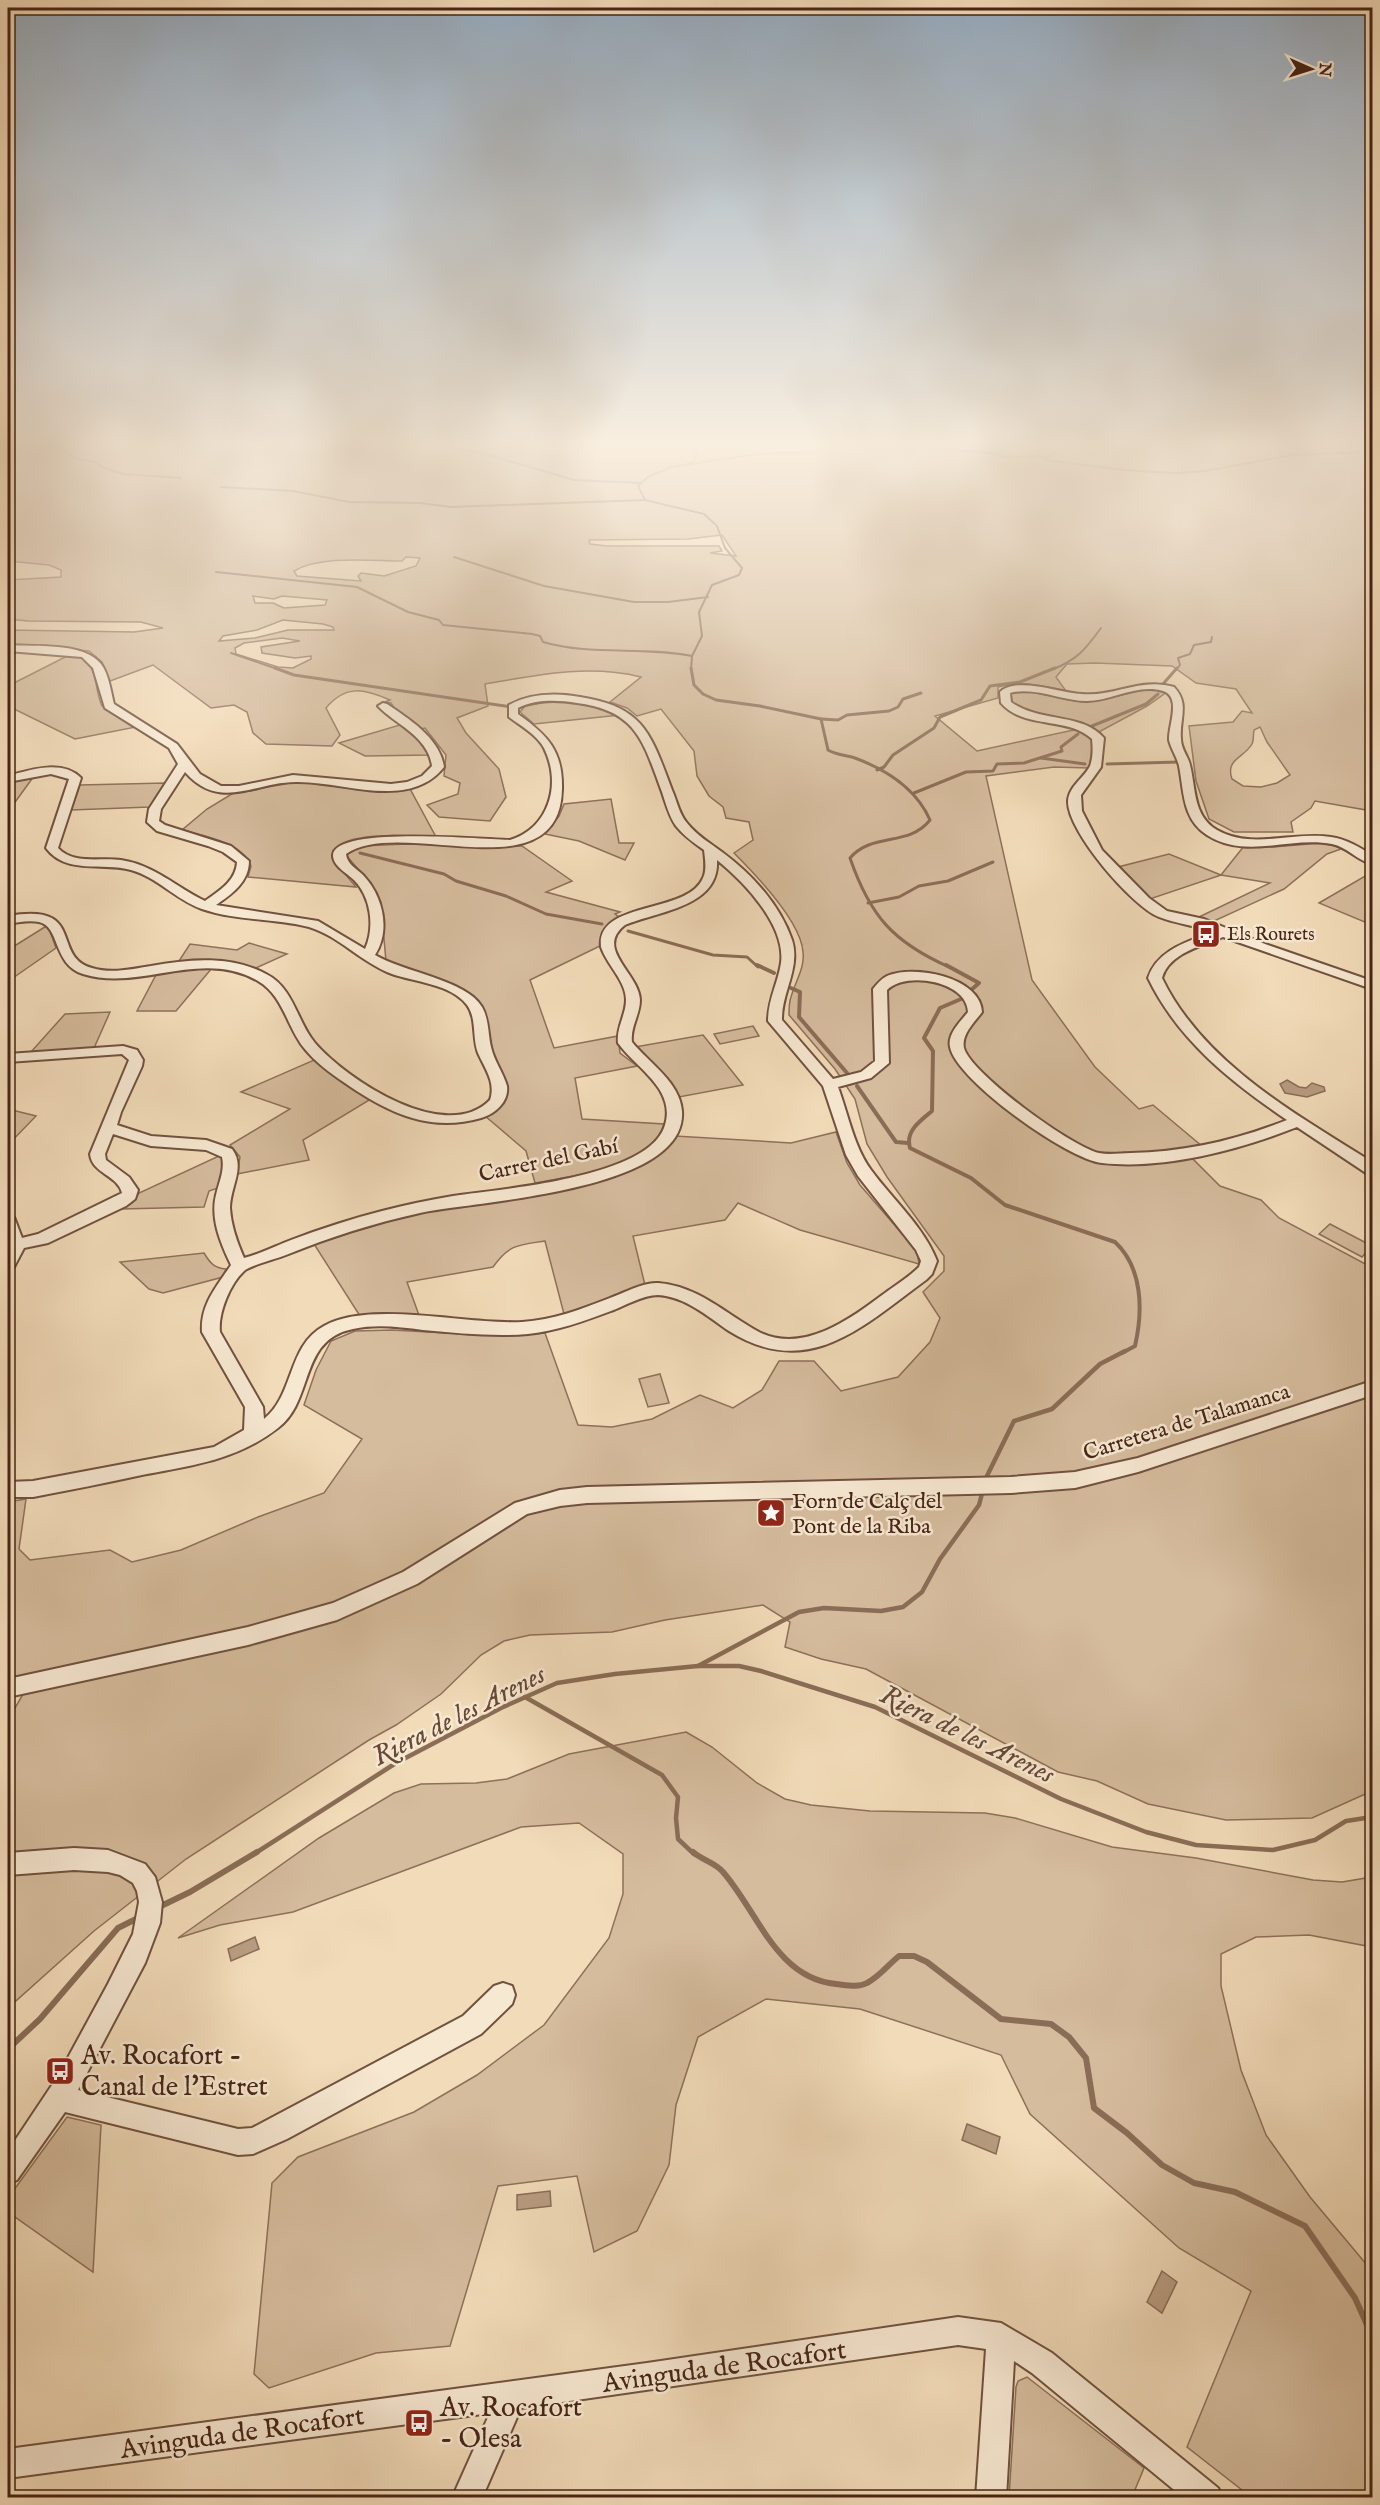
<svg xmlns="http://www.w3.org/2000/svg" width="1380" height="2505" viewBox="0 0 1380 2505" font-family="'IM FELL English',serif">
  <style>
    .green { fill: #d5bc9d; stroke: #8e705a; stroke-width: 1.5; fill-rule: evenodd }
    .water { fill: #b89d82; stroke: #8a6d57; stroke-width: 1.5 }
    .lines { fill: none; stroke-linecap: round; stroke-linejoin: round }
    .stream-far4 { stroke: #8a6d57; stroke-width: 2 }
    .stream-far3 { stroke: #8a6d57; stroke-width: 3 }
    .stream-far2 { stroke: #8a6d57; stroke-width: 4 }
    .stream-far1 { stroke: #8a6d57; stroke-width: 4.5 }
    .stream { stroke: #8a6d57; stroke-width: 6 }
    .minor-casing { stroke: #71523f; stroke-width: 4 }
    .minor { fill: #f7e8d2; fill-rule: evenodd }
    .labels { text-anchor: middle; stroke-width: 5; stroke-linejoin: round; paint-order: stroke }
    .far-poi-label { font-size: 18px; fill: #462416; stroke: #f7e8d2; text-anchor: start }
    .street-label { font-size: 22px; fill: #462416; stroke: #f7e8d2 }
    .poi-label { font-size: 22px; fill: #462416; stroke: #f7e8d2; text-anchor: start }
    .near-poi-label { font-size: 27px; fill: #462416; stroke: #f7e8d2; text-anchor: start }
    .near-street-label { font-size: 27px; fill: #462416; stroke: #f7e8d2 }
    .near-water-label { font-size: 28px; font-style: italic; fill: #684836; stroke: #f7e8d2 }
  </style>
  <rect width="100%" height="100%" fill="#f2dbb9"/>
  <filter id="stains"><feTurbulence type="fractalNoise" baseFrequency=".00333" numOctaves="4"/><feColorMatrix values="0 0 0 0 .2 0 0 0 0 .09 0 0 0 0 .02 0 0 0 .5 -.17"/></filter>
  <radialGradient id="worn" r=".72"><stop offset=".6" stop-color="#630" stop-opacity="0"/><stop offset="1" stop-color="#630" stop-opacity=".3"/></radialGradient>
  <!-- green -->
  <g class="green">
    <path d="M8,441H1372V811L1315,801L1311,808L1291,822L1293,832H1234L1209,819L1196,781L1189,726L1233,722L1242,711L1252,713L1236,689L1196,683L1172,666L1095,663L1067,664L1056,677L1066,691C1043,686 1022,680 998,687V698L935,716L977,751L1078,729L1092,739V757L1089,768L1054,767L986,776L1032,980L1095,1067L1139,1109L1153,1105L1203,1147L1190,1156L1220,1186L1261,1200L1279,1218L1369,1266H1372V1791L1312,1818L1226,1820L1148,1804L1097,1781L1058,1772L866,1669L821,1659L785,1647L790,1622L763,1605L665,1620L612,1632L530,1635L504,1641L481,1655L441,1694L396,1725L369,1740L186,1859L94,1931L8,2008V1720L22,1696L13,1679L8,1674V1502L26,1499L19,1549L30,1560L110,1550L132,1562L181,1550L258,1517L324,1493L362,1439L304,1405L316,1370L331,1341L355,1331L392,1330L483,1335L545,1333L578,1425L612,1427L652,1419L700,1395L733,1408L762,1390L779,1361H814L841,1391L898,1377L930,1342L940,1318L923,1292L944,1271V1256L887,1177L867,1144L855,1099L835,1069L789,1015C789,1009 789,1002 791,997C795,982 805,968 803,952C801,921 755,874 734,853L753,840L749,822L726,818L723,807L709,796L697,776L694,751L661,709L637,716L627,708L610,702L641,677C588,664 537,675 485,684L488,706L457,718L466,733L499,769L506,797L490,821L439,817L427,805L458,794L460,783L444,776L446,755L425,728L421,729L395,709L391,703L385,702L390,700C364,689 346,684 326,708L340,735L332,746L266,744L253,733L247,712L234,705L211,708L153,665L110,681L102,662L89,651L8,645V630L134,632L163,628L141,622L28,621L8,619V580L61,577V570L49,565L8,561ZM722,535L736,556L710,553L722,551L719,546H607L590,544L589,540L688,539ZM406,557L420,558L416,566L384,576L361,573L358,576L361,581L297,576L294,571C321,555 371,561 402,561ZM253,596L274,599L282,596L327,600L325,605L284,608L273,603H255ZM283,620L323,624L333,627L334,630H288L255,638L219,641L223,636L257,630ZM282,638L300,641L261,647L262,653L295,658L311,656V659L293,668L278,667L236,654L235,648L244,643ZM1260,727L1267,742L1290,775L1277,783L1261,787L1243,786L1232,779C1225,759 1244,758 1252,744C1254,740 1253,735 1254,730Z"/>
    <path d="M71,654C101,662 92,684 102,706L136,727L75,739L8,706V686Z"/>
    <path d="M1151,689L1167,692L1147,706L1099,732L1083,724L1039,717L1013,704L1010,695L1011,692C1034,688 1058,701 1081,701C1105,701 1128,692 1151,689Z"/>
    <path d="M552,701C575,701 599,706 620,715L534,724L520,712L525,706Z"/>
    <polygon points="403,724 417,737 430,755 365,756 339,743"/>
    <polygon points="34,776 8,812 8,782"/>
    <path d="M290,781L409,787L436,837C411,836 348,830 333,851L332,858L356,887L248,877L251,866C242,842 204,836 182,830L207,809L235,792L251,791Z"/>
    <polygon points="165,783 150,807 71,810 80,785"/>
    <polygon points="611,799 619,843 634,843 625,860 579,841 545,834 559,816 564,804"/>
    <polygon points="1321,843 1344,848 1327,854 1284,889 1212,922 1199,917 1270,883 1221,875 1150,899 1118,867 1169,854 1221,875 1244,846 1273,847"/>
    <path d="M406,844L522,846L572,881L546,892L620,912L615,914L619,917L602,932V945L530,980L554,1048L618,1036L620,1053L637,1066L575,1078L582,1119L664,1124C650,1169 575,1175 535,1183L526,1151L485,1116L498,1109L505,1101L508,1086L493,1053L488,1026L479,1002L470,993L451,984L386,961L381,906L368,881L346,855L361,846Z"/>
    <polygon points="1372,872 1372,920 1367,923 1319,903"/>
    <polygon points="48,925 56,948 10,980 8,950"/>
    <polygon points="249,943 287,954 256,968 214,960 179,961 190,944 237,950"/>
    <polygon points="185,968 212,968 176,1011 137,1011 157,973"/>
    <polygon points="110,1012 94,1048 30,1053 65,1014"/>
    <polygon points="753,1026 759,1036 720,1044 714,1034"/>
    <polygon points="703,1035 743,1085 679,1097 673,1087 635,1047"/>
    <polygon points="314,1060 371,1099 303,1140 309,1160 237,1174 240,1157 230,1145 290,1109 241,1092"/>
    <polygon points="8,1109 36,1116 8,1145"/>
    <path d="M836,1132L847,1163L860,1185L917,1251L919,1264L800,1230L738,1203L725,1220L633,1236L645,1285L564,1314L545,1241C519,1245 509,1244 493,1267L407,1282L420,1318L360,1316L314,1244L406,1216L615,1176C638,1169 663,1159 675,1136L791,1143Z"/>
    <polygon points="221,1155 224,1164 218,1188 209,1191 204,1207 121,1209 132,1203 139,1193"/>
    <polygon points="1330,1224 1372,1246 1362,1257 1319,1234"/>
    <path d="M204,1253C210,1263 214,1268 226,1269L223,1277L163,1293L149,1289L120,1262Z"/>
    <polygon points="660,1374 669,1403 648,1407 639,1379"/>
    <polygon points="686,1732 712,1747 757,1783 785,1799 811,1805 870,1811 985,1813 1015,1818 1112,1847 1196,1858 1313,1880 1342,1882 1372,1877 1372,1947 1309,1935 1256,1937 1221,1954 1221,1986 1241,2070 1266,2135 1310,2197 1372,2271 1372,2497 1251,2497 1187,2447 1251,2291 1179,2248 1030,2114 1001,2055 860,2009 766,1999 698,2037 676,2105 669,2165 637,2231 594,2252 577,2176 498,2186 450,2346 376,2353 269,2388 254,2374 272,2183 298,2157 414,2112 477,2075 544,2025 609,1938 623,1894 623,1854 579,1823 521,1827 293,1912 220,1925 178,1938 319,1838 394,1793 421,1784 476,1783 507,1779 569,1754"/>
    <polygon points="67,2117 101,2125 93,2272 8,2212 8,2198"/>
    <polygon points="1027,2377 1144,2468 1132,2497 1009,2497 1016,2387 1018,2381"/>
  </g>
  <!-- water -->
  <g class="water">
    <polygon points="1287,1080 1299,1087 1306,1088 1312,1083 1324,1087 1325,1091 1307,1097 1285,1093 1280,1084"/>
    <polygon points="255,1937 259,1949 231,1961 228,1949"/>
    <polygon points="967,2124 1000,2137 996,2154 962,2140"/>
    <polygon points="550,2191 551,2206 517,2210 517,2195"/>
    <polygon points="1162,2271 1177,2282 1162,2313 1147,2302"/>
  </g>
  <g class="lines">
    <!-- stream-far4 -->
    <g class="stream-far4">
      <polyline points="28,441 34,447 60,449 77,459 95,462 102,467 123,474 181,478"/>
      <polyline points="427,441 489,455 574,480 641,483"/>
      <polyline points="679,441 697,451 695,460 688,463"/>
      <polyline points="845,441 981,452 1009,457 1039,456 1053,461 1124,470 1175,473 1205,471 1292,455 1372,452"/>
      <polyline points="1044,458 1082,441"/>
      <polyline points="221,487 293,491 349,502 420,503 451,507 645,500"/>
      <polyline points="454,557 544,586 634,602 668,602 708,597"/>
      <path d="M216,572L357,587L408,612L439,620L443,625L532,634L540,636L543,642C591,656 643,646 692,656"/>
      <polyline points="231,653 280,670"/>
      <polyline points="691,670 692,656 702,636 699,612 712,585 739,575 742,568 725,548 717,526 704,514 645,500 638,486 648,477 671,467 757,454 815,452 845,441"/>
      <path d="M1051,670C1077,660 1085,650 1101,628"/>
      <polyline points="1176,670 1180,665 1178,658 1190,654 1194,645 1211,642 1212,637"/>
    </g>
    <!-- stream-far3 -->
    <g class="stream-far3">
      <polyline points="275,668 294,675 512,707"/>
      <path d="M691,668L694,685L703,694L716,700L760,706L821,719L828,750C836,755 846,755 855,758C887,770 916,788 930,820C909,847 872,832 850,858C870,916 893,942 949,967"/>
      <polyline points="1163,684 1177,668"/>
      <polyline points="821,719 838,720 847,715 889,711 898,707 903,699 921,693"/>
      <polyline points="1092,726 1146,704 1158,694"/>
      <polyline points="1041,758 1085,764"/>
      <polyline points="1107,764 1179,762"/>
      <polyline points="877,770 884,767 893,755 934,728 940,717 981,700 990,686 1020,682 1055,668"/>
      <polyline points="914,793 966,772 993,771 997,764 1024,763 1062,751 1061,747 1078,734"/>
      <polyline points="360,853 444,874 456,881 506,896 546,914 602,924"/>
      <polyline points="868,903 899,897 919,886 948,881 993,862"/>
      <polyline points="628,931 713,955 747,957 758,967"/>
    </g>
    <!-- stream-far2 -->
    <g class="stream-far2">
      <polyline points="757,965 774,973"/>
      <path d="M946,965L979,983L961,999L940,1008L924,1038L933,1051L932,1111C920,1121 905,1131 910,1148L971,1178L1005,1205L1115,1242C1143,1268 1143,1311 1135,1346L1122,1353"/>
      <polyline points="791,988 800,992 799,1017 847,1073"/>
      <polyline points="857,1086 896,1142 908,1143"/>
    </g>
    <!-- stream-far1 -->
    <g class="stream-far1">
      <polyline points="985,1480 1014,1421 1052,1409 1100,1364 1125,1351"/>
      <polyline points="698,1666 799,1612 824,1608 881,1611 903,1607 922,1592 940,1559 979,1505 983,1490"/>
      <polyline points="525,1697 662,1775 678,1797 676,1818 678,1839 694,1854"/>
      <polyline points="254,1854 396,1763 501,1708 557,1683 615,1674 698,1666 739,1666 761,1671 875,1707 1061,1799 1146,1832 1196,1845 1273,1850 1315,1840 1346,1821 1372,1817"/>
    </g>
    <!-- stream -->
    <g class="stream">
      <path d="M693,1852C702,1860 716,1863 723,1872C758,1912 776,1978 836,1984C846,1985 858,1988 867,1983C879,1977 889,1964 899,1956H914L927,1962L1001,2019L1051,2024L1069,2037L1086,2058L1094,2108L1127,2133L1162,2165L1194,2183L1235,2192L1305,2226L1355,2298L1372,2336"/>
      <polyline points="157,1908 190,1892 257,1852"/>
      <polyline points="8,2049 40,2019 118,1928 140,1917"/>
    </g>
    <!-- minor casing -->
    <g class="minor-casing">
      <g id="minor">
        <path d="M8,645C35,647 84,642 101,664C109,674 111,693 114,704L177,744L200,774L221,786H239L293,775L391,784L407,782L422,776L432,766C428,736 396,725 378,706L383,703L387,704C409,719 440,738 444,767C409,811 343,781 296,782C254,782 220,812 185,772L161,809L159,821L165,825L231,846L249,861C249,882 232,894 216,905L318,921L365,949C375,927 371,897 354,880C347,873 334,867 333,856C332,825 488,840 510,840C549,828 562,784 544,748C537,735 521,726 509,717V705C531,693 557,693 580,697C645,707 651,735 672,790C677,801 679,814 687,823C696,835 710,843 722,852C752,874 780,905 792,940C801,968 781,993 782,1020L833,1079L861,1072L875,1061L873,989C877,984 881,979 887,976C913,964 981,977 982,1012C975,1022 961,1034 964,1048C970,1073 1073,1148 1099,1153C1109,1155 1121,1153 1131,1153C1185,1152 1237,1140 1287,1120C1231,1082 1178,1040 1148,978C1157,950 1187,942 1212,932C1195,925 1176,924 1159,917C1132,906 1067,831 1068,801C1069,786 1084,778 1090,766C1093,758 1093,748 1092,739C1067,716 1025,730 1001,703L1000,692C1017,676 1060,693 1082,694C1114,697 1141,677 1174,687C1190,704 1179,719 1181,739C1181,749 1188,756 1190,765C1196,789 1193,816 1217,830C1252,850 1293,831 1331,837C1346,839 1359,847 1372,855V864C1358,861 1347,847 1332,844C1290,836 1246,860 1207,835C1182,819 1184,791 1179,766C1177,757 1171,749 1169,740C1168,726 1182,697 1163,691C1138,683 1111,701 1087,701C1062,701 1034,686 1010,693L1011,702C1040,723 1081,712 1104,738L1101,767L1081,795L1082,811L1102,850L1149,898L1167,911L1204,919L1265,944L1372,981V989L1223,937C1202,946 1169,953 1162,978C1203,1063 1296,1114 1372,1162V1174L1366,1173L1297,1127C1239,1150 1164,1170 1102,1163C1068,1160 956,1080 950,1047C947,1034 961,1021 968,1012C967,981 906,971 887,990L889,1063L871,1078L838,1087C848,1114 854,1147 871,1170C893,1200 924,1227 937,1261L932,1274L926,1280C863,1326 809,1381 729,1331C707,1316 686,1297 658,1295C643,1295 624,1306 611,1311C584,1321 557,1331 528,1334C494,1337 458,1333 423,1330C400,1327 376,1324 353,1329C298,1340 315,1400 278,1428C237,1460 191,1466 142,1475C106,1483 69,1490 33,1497H8V1482L33,1481L214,1447L244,1430L245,1407L202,1332C200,1305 217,1286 231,1265C221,1244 210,1219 216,1195C219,1182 225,1170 222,1157L206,1150L151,1146L113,1134L105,1154L106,1160L129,1177L138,1190L135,1199L126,1206L48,1243L24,1248L14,1267L8,1269L9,1245L8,1216L14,1217L22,1238L38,1234L122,1193C118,1175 92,1174 90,1154L129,1060L122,1054L8,1062V1054L123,1046L137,1050L143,1060L142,1066L121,1112L117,1125L151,1136L206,1140L232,1149C246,1167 230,1187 230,1208C231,1225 237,1242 244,1258C260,1254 275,1246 291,1240C320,1229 351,1219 382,1211C405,1205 429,1200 453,1196C500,1189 650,1178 665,1125C676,1089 636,1068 618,1043C616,1028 626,1015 626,1000C626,981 607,965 601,947C596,900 687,915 703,878C707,870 705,859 704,850C694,843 684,836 676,826C669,816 666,804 662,792C643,741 637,711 577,703C558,700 536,699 518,708V714C547,735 563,750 562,789C560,896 400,815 346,854C347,864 356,868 363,875C383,896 391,930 375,955C403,972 467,980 482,1007C489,1019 488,1034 491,1047C494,1061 503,1072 507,1086C509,1102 495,1114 481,1118C429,1133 387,1112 345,1083C330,1073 315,1062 304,1048C287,1027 283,995 258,981C201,948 140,992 83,974C53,965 60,926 39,922C29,920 18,922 8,924V916C87,902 50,956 92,968C111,974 132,969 151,966C189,959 231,955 266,974C294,988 297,1022 315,1043C347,1080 446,1145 490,1100C496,1082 485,1069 478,1053C472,1038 477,1018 467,1005C451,984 415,982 392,974C362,963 339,936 309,927C274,918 237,921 202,909C176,900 157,877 131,870C102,862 66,875 46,848L69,779L51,774L8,782V776C30,770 62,759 81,778L58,848C74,865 101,857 121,860C154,865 176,887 205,901C219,891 236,881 237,862L223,852L208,846L157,831L147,822L149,809L178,764L169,748L105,708L93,668L82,657L8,651ZM717,860C744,882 786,925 781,963C778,983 768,999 768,1021L823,1086L846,1155L858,1176L916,1250L921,1261L919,1267C909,1277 896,1285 885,1293C850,1319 804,1354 759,1332C726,1314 698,1286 658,1283C643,1282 624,1293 610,1298C582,1309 553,1320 522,1322C467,1325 370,1300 324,1326C287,1346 295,1394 264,1419L263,1407L220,1332C218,1313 230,1284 244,1271C250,1265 277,1259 286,1255C330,1237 374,1223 420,1213C475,1201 688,1192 682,1111C680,1082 649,1063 632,1042C630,1027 640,1015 640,1000C639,973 594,949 625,925C658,911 720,907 717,860Z"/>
        <polygon points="1372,1381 1372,1395 1138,1472 1075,1488 1011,1493 587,1503 560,1506 527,1514 417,1584 337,1620 248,1645 8,1697 8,1679 248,1627 333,1603 403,1572 515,1503 560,1490 587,1487 1011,1477 1075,1472 1138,1458"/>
        <polygon points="74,1848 108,1850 145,1864 155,1877 162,1902 160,1923 145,1963 78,2090 238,2129 252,2128 463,2016 494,1986 503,1983 512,1986 515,1995 512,2004 481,2034 287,2139 253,2154 238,2155 65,2112 17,2180 8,2184 8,2151 58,2076 108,1984 133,1934 139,1902 137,1891 133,1883 120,1875 108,1872 74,1870 8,1875 8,1853"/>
        <polygon points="958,2317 1001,2323 1052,2353 1218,2488 1223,2498 1184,2498 1032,2373 1014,2361 1006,2498 976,2498 986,2349 958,2345 521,2408 482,2498 452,2498 490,2413 8,2478 8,2449 647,2363"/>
      </g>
    </g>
    <!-- minor -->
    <use href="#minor" class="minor"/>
  </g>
  <!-- sky -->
  <linearGradient id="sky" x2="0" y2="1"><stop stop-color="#95abbf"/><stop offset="0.56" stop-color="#f9efe0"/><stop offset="1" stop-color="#f9efe0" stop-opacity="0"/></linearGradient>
  <rect width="1380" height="792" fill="url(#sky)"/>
  <!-- icons -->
  <defs>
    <g id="bus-square" transform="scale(1.5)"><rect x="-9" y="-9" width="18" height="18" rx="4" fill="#8f2418" stroke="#f7e8d2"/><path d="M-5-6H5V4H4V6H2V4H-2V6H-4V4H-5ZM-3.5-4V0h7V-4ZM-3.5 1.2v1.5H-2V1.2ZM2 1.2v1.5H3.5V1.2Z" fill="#fff"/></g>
    <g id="sight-square" transform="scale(1.5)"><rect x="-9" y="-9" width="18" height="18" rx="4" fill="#8f2418" stroke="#f7e8d2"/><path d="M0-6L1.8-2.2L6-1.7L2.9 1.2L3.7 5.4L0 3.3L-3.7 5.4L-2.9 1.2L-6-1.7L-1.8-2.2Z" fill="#fff"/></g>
  </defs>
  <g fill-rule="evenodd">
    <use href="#bus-square" x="1206" y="934"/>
    <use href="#sight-square" x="771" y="1513"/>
    <use href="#bus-square" x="60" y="2071"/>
    <use href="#bus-square" x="419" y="2423"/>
  </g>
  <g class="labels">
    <!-- far-poi labels -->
    <g class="far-poi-label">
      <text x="1227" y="940">Els Rourets</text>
    </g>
    <!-- street labels -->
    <g class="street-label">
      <text transform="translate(548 1159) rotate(-12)" y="8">Carrer del Gabí</text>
      <text transform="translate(1186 1421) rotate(-17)" y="8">Carretera de Talamanca</text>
    </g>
    <!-- poi labels -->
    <g class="poi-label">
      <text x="792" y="1508">Forn de Calç del<tspan x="792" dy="25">Pont de la Riba</tspan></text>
    </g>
    <!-- near-poi labels -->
    <g class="near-poi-label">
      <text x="81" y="2064">Av. Rocafort -<tspan x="81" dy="31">Canal de l'Estret</tspan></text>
      <text x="440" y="2416">Av. Rocafort<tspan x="440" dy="31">- Olesa</tspan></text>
    </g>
    <!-- near-street labels -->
    <g class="near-street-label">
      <text transform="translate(724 2366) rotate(-8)" y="9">Avinguda de Rocafort</text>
      <text transform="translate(242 2432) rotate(-8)" y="9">Avinguda de Rocafort</text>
    </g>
    <!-- near-water labels -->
    <g class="near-water-label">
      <text transform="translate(458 1714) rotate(-27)" y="10">Riera de les Arenes</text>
      <text transform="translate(968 1733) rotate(26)" y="10">Riera de les Arenes</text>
    </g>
  </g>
  <!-- margin -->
  <rect width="1380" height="2505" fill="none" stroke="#f2dbb9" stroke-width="30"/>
  <rect x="9" y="9" width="1362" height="2487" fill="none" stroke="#462416" stroke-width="3"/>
  <rect x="15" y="15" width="1350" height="2475" fill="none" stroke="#462416" stroke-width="1.5"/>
  <!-- north arrow -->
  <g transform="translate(1311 69) rotate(93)" stroke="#f7e8d2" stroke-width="4.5" paint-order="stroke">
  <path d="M0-4.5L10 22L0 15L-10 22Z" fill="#462416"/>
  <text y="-9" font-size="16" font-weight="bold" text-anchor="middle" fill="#462416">N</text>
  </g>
  <rect width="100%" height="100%" filter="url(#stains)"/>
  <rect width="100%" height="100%" fill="url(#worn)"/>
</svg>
